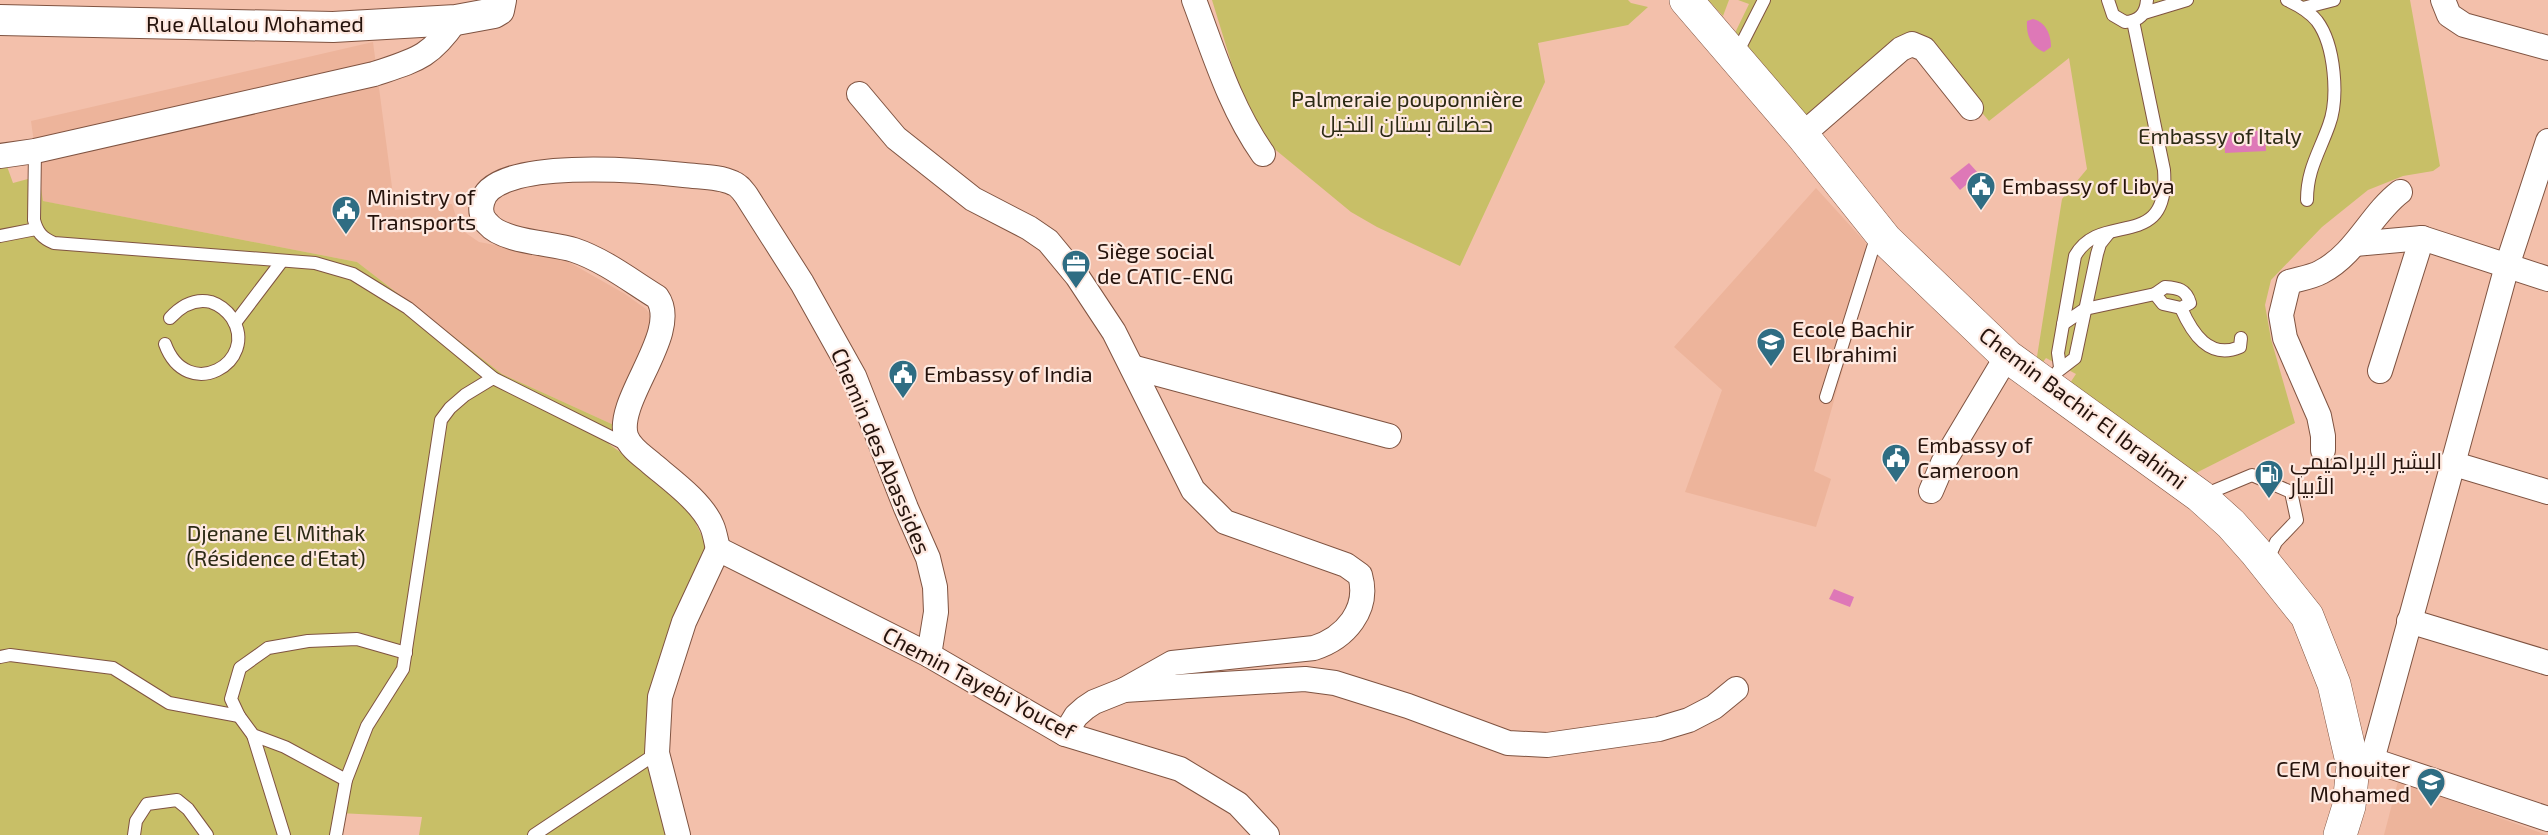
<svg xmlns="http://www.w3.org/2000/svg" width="2548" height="835" viewBox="0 0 2548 835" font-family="'Exo 2',Cairo,sans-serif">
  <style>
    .built { fill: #edb49b }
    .green { fill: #c8bf67 }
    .water { fill: #de78b7 }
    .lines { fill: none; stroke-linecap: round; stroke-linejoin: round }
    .service-casing { stroke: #7f5341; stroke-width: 14 }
    .minor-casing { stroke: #7f5341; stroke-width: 26 }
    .tertiary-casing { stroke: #7f5341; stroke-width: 32 }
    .secondary-casing { stroke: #7f5341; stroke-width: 34 }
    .service { stroke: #fff; stroke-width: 12 }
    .minor { stroke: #fff; stroke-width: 24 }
    .tertiary { stroke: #fff; stroke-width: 30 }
    .secondary { stroke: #fff; stroke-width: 33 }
    .labels { text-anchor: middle; stroke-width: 4.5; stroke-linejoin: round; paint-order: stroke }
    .street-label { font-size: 22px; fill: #25130c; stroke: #fee9e0 }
    .park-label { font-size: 22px; fill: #2c2a15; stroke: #fee9e0 }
    .poi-label { font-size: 22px; fill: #25130c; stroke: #fee9e0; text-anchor: start }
  </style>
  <rect width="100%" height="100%" fill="#f3c0ab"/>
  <!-- built -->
  <g class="built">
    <polygon points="373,42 395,210 452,204 460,229 479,242 560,257 625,294 646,309 655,321 616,426 502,374 357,262 42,201 31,121"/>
    <polygon points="1816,188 1866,243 1865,250 1875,256 1814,471 1831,479 1816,527 1685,492 1722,390 1674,347"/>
    <polygon points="2398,781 2547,835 2384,835"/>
  </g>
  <!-- green -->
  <g class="green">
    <polygon points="1212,0 1628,0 1631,3 1648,7 1628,25 1538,43 1545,82 1460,266 1377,227 1351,212 1260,137 1240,91"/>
    <polygon points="1708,0 1729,0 1723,16"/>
    <polygon points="1738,0 2410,0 2440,166 2433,171 2403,176 2368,190 2322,227 2271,280 2265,305 2271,339 2295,423 2192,475 2070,383 2076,374 2046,358 2040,366 2036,363 2062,199 2087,169 2069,58 1989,121 1912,31 1802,124 1733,37 1749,4"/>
    <polygon points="4,158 13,183 39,176 43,201 357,262 502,374 616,426 609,444 665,484 691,513 707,547 651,711 669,835 419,835 422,817 338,813 332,835 0,835 0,159"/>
  </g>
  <!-- water -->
  <g class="water">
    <path d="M2033,19C2046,22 2051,35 2051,47L2044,52C2031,47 2026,35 2027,21Z"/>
    <polygon points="2265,130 2266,151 2225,153 2224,133"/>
    <polygon points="1969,163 1979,174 1960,190 1950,178"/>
    <polygon points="1834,589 1854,597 1850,607 1829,599"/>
  </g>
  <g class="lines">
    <!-- service casing -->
    <g class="service-casing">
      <g id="service">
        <path d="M2108,0L2113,15L2125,22C2139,21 2146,14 2147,0"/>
        <path d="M2287,0C2298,5 2309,11 2317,21C2335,45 2339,98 2329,125C2319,153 2307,170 2307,200"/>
        <polyline points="2303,8 2334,0"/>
        <polyline points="2144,13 2187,0"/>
        <polyline points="1736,55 1764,0"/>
        <path d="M35,151L34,220C37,232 42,238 54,243L315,263L353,274L408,308L493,378"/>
        <polyline points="0,236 36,229"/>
        <path d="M2165,287C2178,288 2186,289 2190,303L2181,308L2163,304L2155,294Z"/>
        <path d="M2181,308C2192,333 2209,360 2240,347L2241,338"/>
        <polyline points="235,323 282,261"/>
        <polyline points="2063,324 2085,309 2155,294"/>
        <path d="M165,344C187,404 260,362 232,318C227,311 220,305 211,302C194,298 181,306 170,318"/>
        <path d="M2060,367L2058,353L2075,256C2101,209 2170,254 2164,170L2133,21"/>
        <polyline points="2058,371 2075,358 2097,254 2100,244 2108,234"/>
        <polyline points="1826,397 1877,235"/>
        <polyline points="2204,495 2252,475 2291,492 2297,520 2276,542 2267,561"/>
        <polyline points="0,657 10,655 113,668 169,703 239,716"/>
        <polyline points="253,735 284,835"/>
        <polyline points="346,780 285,747 253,735 239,716 231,699 240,668 268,648 308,641 357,639 406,653"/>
        <polyline points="134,835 136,821 147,804 177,800 188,809 207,835"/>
        <polyline points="336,835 346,780 367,726 403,669 441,420 450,408 465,395 493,378 627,445"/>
        <polyline points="534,835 657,753"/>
      </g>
    </g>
    <!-- minor casing -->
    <g class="minor-casing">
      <g id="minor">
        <path d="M1194,0C1214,53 1230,107 1263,154"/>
        <polyline points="2443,0 2449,15 2464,25 2548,48"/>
        <path d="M859,94L896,138L973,199L1029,228L1048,241L1077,276L1114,332L1193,490L1225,522L1346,565L1360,575C1370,610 1345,638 1314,648L1172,663L1124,690"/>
        <polyline points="1802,135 1901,49 1912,44 1924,49 1971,108"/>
        <path d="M0,156L35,151L374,74C416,60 430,58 456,20"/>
        <polyline points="2355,244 2422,238 2548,279"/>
        <polyline points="1132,367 1389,436"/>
        <polyline points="2380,371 2422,238"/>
        <path d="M2323,450V436L2319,416L2285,338L2281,315L2289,282C2299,279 2312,277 2321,272C2356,254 2371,214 2400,192"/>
        <polyline points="2451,463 2548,492"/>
        <polyline points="1931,491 1943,463 2007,356"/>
        <path d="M718,549C716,541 715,533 712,526C702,502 671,480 651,463C643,456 630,448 626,436C615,400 682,332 657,297C631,281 604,260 574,250C552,243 503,242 488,224C482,219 480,211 482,203C490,156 648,171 684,175C699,177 719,176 733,183C739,185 742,190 746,195L802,283L854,376L906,508L928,558L935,587L936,612L929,655"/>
        <polyline points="718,549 929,655 1065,734 1180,769 1238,804 1267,835"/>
        <polyline points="2409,621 2548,663"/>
        <polyline points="1065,734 1076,716 1085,708 1094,702 1124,690 1305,679 1335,683 1408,706 1508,743 1547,745 1659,729 1689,720 1714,707 1736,689"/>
        <polyline points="2372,760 2507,266 2548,141"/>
        <polyline points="2372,760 2548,819"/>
        <polyline points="678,835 657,753 660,697 684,622 718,549"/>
      </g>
    </g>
    <!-- tertiary casing -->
    <g class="tertiary-casing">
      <polyline id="tertiary" points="0,20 333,27 456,20 494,13 499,10 501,0"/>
    </g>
    <!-- secondary casing -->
    <g class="secondary-casing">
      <polyline id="secondary" points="1686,0 1802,135 1886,240 2007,356 2200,496 2231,524 2255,551 2307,616 2334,684 2353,766 2349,806 2340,835"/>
    </g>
    <!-- service -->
    <use href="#service" class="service"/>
    <!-- minor -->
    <use href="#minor" class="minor"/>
    <!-- tertiary -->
    <use href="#tertiary" class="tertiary"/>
    <!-- secondary -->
    <use href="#secondary" class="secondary"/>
  </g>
  <!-- icons -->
  <defs>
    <g id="civic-pin" transform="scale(1.5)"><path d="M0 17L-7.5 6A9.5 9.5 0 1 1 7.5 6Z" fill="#2f6d83" stroke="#fee9e0"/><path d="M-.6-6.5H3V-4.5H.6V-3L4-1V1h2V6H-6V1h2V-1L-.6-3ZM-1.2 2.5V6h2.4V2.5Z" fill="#fff"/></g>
    <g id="office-pin" transform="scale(1.5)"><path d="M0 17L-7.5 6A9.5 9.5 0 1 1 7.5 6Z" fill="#2f6d83" stroke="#fee9e0"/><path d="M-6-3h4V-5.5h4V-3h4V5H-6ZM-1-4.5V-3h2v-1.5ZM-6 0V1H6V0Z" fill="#fff"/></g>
    <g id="school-pin" transform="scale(1.5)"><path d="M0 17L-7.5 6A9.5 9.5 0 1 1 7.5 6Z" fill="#2f6d83" stroke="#fee9e0"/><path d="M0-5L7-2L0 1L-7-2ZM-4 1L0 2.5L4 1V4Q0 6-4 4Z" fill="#fff"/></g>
    <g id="fuel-pin" transform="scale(1.5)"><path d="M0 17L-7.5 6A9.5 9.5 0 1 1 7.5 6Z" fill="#2f6d83" stroke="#fee9e0"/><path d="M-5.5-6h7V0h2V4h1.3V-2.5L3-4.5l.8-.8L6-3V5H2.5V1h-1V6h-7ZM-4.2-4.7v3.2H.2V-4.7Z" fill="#fff"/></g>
  </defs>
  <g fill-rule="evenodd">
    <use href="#civic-pin" x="1981" y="186"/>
    <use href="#civic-pin" x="346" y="210"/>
    <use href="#office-pin" x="1076" y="264"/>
    <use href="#school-pin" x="1771" y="342"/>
    <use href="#civic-pin" x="903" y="374"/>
    <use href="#civic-pin" x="1896" y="458"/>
    <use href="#fuel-pin" x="2269" y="474"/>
    <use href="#school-pin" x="2431" y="782"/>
  </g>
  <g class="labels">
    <!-- street labels -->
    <g class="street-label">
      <text x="255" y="32">Rue Allalou Mohamed</text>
      <text transform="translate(2083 408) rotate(37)" y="8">Chemin Bachir El Ibrahimi</text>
      <text transform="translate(881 451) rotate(67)" y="8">Chemin des Abassides</text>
      <text transform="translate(979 683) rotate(28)" y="8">Chemin Tayebi Youcef</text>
    </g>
    <!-- park labels -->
    <g class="park-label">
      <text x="1407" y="107">Palmeraie pouponnière<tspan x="1407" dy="25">حضانة بستان النخيل</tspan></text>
      <text x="2220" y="144">Embassy of Italy</text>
      <text x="276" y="541">Djenane El Mithak<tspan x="276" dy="25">(Résidence d'Etat)</tspan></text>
    </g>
    <!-- poi labels -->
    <g class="poi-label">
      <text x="2002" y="194">Embassy of Libya</text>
      <text x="367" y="205">Ministry of<tspan x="367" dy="25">Transports</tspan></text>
      <text x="1097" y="259">Siège social<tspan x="1097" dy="25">de CATIC-ENG</tspan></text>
      <text x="1792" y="337">Ecole Bachir<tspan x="1792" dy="25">El Ibrahimi</tspan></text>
      <text x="924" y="382">Embassy of India</text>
      <text x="1917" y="453">Embassy of<tspan x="1917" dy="25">Cameroon</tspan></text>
      <text x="2290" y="469">البشير الإبراهيمي<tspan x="2290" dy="25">الأبيار</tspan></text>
      <text x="2410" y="777" text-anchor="end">CEM Chouiter<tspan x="2410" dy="25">Mohamed</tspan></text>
    </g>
  </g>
</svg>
